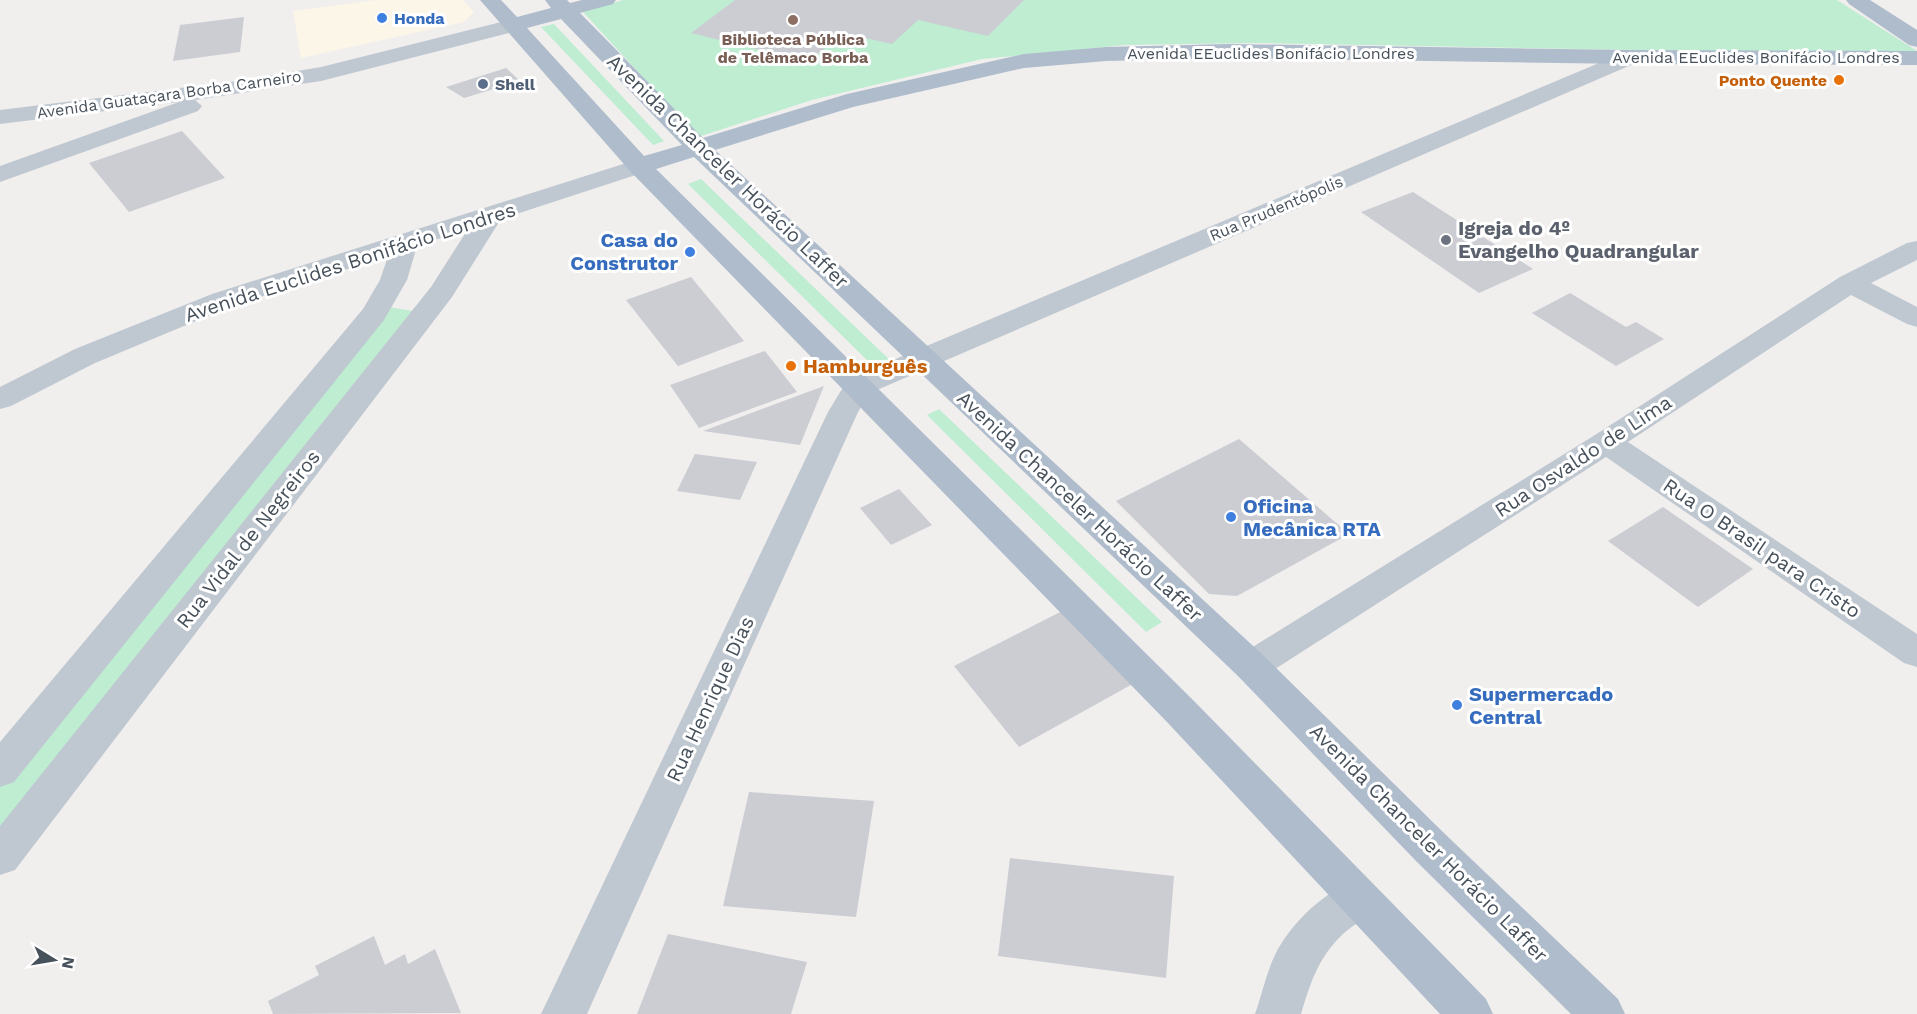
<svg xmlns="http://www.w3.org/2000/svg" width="1917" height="1014" viewBox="0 0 1917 1014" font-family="'Work Sans',sans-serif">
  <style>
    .commercial { fill: #fbf6e8 }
    .green { fill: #beedd2 }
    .building { fill: #cbcdd3 }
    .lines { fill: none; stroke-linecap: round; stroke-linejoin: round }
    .minor { fill: #bfc8d0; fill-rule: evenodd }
    .major { fill: #afbccc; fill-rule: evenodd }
    .shop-dot { fill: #3f7fe0; stroke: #fff; stroke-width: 2 }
    .education-dot { fill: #8d6e63; stroke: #fff; stroke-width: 2 }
    .food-dot { fill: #e8710a; stroke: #fff; stroke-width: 2 }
    .service-dot { fill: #5c6f8a; stroke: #fff; stroke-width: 2 }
    .worship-dot { fill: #6b7280; stroke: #fff; stroke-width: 2 }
    .labels { text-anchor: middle; stroke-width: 6; stroke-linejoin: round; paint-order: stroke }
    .far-shop-label { font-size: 16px; font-weight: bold; fill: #366cbe; stroke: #fff; text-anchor: start }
    .far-education-label { font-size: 16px; font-weight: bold; fill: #785e54; stroke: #fff }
    .far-street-label { font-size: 16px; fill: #47515b; stroke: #fff }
    .far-food-label { font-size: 16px; font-weight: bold; fill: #c56008; stroke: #fff; text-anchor: end }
    .far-service-label { font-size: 16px; font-weight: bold; fill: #4e5e75; stroke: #fff; text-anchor: start }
    .street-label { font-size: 20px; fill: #47515b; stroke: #fff }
    .worship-label { font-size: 20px; font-weight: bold; fill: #5b616d; stroke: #fff; text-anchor: start }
    .shop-label { font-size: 20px; font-weight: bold; fill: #366cbe; stroke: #fff; text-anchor: start }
    .food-label { font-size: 20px; font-weight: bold; fill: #c56008; stroke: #fff; text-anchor: start }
  </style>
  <rect width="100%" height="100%" fill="#f1eeee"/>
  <!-- commercial -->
  <polygon class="commercial" points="376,0 463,0 474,12 464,22 301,58 293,11"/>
  <!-- green -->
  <g class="green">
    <polygon points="623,0 1837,0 1917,51 1917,55 1253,43 1125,45 982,59 812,100 698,137 583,12"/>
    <polygon points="554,24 664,141 653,145 541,27"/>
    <polygon points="701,179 894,364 878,371 688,184"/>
    <polygon points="388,307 419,312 0,846 0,780"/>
    <polygon points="939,409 1162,622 1146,632 927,415"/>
  </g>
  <!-- building -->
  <g class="building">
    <polygon points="735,0 1024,0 988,36 918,20 892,44 842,33 809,62 691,33"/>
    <polygon points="244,17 240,52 173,61 180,25"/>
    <polygon points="506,68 520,81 464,98 446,87"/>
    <polygon points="182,131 225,178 129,212 89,163"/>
    <polygon points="1413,192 1533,269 1479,293 1361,212"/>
    <polygon points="691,277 744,341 678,366 626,300"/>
    <polygon points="1570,293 1626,327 1636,322 1664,339 1616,366 1532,313"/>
    <polygon points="765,351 797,392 699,428 670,385"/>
    <polygon points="824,386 800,445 703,431"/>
    <polygon points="1239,439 1349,534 1237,596 1209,594 1116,501"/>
    <polygon points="695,454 757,462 740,500 677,491"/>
    <polygon points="899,489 932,525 891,545 860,508"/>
    <polygon points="1663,507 1753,569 1698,607 1608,541"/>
    <polygon points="1070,607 1138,681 1019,747 954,666"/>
    <polygon points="749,792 874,801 856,917 723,906"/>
    <polygon points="1010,858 1174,876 1166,978 998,956"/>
    <polygon points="668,934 807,962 791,1014 637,1014"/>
    <polygon points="374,936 385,965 405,954 408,964 435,949 461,1013 273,1014 268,1001 319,975 315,966"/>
  </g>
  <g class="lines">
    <!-- minor -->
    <g class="minor">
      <polygon points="513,19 521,20 524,25 521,30 321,81 195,100 202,106 198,111 0,182 0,166 179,102 0,124 0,110 237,81 321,67"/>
      <polygon points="1630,50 1638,52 1641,57 1638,62 870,393 858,412 587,1014 541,1014 828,412 848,379"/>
      <polygon points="639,159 648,161 651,166 648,171 501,219 452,297 15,870 0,875 0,826 431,287 468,229 417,246 407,280 384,320 14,782 0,787 0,742 363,309 380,280 388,256 232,306 95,363 11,406 0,409 0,387 75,349 212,294"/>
      <polygon points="1917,241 1917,260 1871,283 1917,307 1917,327 1907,324 1851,295 1628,442 1917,634 1917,667 1904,663 1606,457 1264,676 1251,680 1238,676 1233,666 1238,656 1595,435 1840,277 1907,243"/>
      <path d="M1357,880L1372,885L1378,899C1369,919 1357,921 1342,935C1318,958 1310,984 1301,1014H1255C1263,992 1268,964 1281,944C1298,917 1326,891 1357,880Z"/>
    </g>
    <!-- major -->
    <g class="major">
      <path d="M480,0H501L517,17L551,8L545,0H567L570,3L582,0H616L613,4L580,13L703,138L847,94L1024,54L1106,47L1230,44L1630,50L1917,51V65L1630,64L1230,58L1106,61L1024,68L853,107L715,150L1264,656L1446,835L1618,999L1625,1014H1571L1416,861L1238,676L694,157L656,169L1193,700L1486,999L1493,1014H1440L1167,722L630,171ZM561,19L682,145L644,156L527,28Z"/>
      <polygon points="1846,0 1870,0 1917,30 1917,47 1909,45 1849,4"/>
    </g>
  </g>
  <!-- markers -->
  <g class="shop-dot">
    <circle cx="382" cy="18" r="6"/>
    <circle cx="690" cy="252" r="6"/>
    <circle cx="1231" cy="517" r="6"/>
    <circle cx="1457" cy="705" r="6"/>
  </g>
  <circle class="education-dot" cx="793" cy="20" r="6"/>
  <g class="food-dot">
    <circle cx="1839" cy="80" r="6"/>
    <circle cx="791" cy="366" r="6"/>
  </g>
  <circle class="service-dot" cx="483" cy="84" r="6"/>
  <circle class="worship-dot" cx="1446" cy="240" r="6"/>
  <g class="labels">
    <!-- far-shop labels -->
    <g class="far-shop-label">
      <text x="394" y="24">Honda</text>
    </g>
    <!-- far-education labels -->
    <g class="far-education-label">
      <text x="793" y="45">Biblioteca Pública<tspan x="793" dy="18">de Telêmaco Borba</tspan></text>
    </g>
    <!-- far-street labels -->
    <g class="far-street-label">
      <text x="1271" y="59">Avenida EEuclides Bonifácio Londres</text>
      <text x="1756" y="63">Avenida EEuclides Bonifácio Londres</text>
      <text transform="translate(169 94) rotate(-8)" y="6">Avenida Guataçara Borba Carneiro</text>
      <text transform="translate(1276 208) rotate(-23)" y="6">Rua Prudentópolis</text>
    </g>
    <!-- far-food labels -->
    <g class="far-food-label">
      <text x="1827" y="86">Ponto Quente</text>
    </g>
    <!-- far-service labels -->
    <g class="far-service-label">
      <text x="495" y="90">Shell</text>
    </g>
    <!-- street labels -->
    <g class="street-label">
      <text transform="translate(728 171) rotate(44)" y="7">Avenida Chanceler Horácio Laffer</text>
      <text transform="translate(350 262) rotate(-18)" y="7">Avenida Euclides Bonifácio Londres</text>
      <text transform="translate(1583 456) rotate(-33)" y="7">Rua Osvaldo de Lima</text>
      <text transform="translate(1080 506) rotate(43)" y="7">Avenida Chanceler Horácio Laffer</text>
      <text transform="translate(248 539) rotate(-52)" y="7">Rua Vidal de Negreiros</text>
      <text transform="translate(1762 548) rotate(34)" y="7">Rua O Brasil para Cristo</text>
      <text transform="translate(710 699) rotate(-65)" y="7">Rua Henrique Dias</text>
      <text transform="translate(1429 843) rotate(45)" y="7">Avenida Chanceler Horácio Laffer</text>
    </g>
    <!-- worship labels -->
    <g class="worship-label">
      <text x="1458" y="235">Igreja do 4º<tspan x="1458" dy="23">Evangelho Quadrangular</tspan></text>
    </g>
    <!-- shop labels -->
    <g class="shop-label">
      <text x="678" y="247" text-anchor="end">Casa do<tspan x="678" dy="23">Construtor</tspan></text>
      <text x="1243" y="513">Oficina<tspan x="1243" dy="23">Mecânica RTA</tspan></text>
      <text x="1469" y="701">Supermercado<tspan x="1469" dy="23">Central</tspan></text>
    </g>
    <!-- food labels -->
    <g class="food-label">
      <text x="803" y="373">Hamburguês</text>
    </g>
  </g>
  <!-- north arrow -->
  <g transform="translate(54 960) rotate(101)" stroke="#ffffff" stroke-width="4.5" paint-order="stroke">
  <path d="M0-4.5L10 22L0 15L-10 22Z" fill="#47515b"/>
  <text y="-9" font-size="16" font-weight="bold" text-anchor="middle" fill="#47515b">N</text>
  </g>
</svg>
